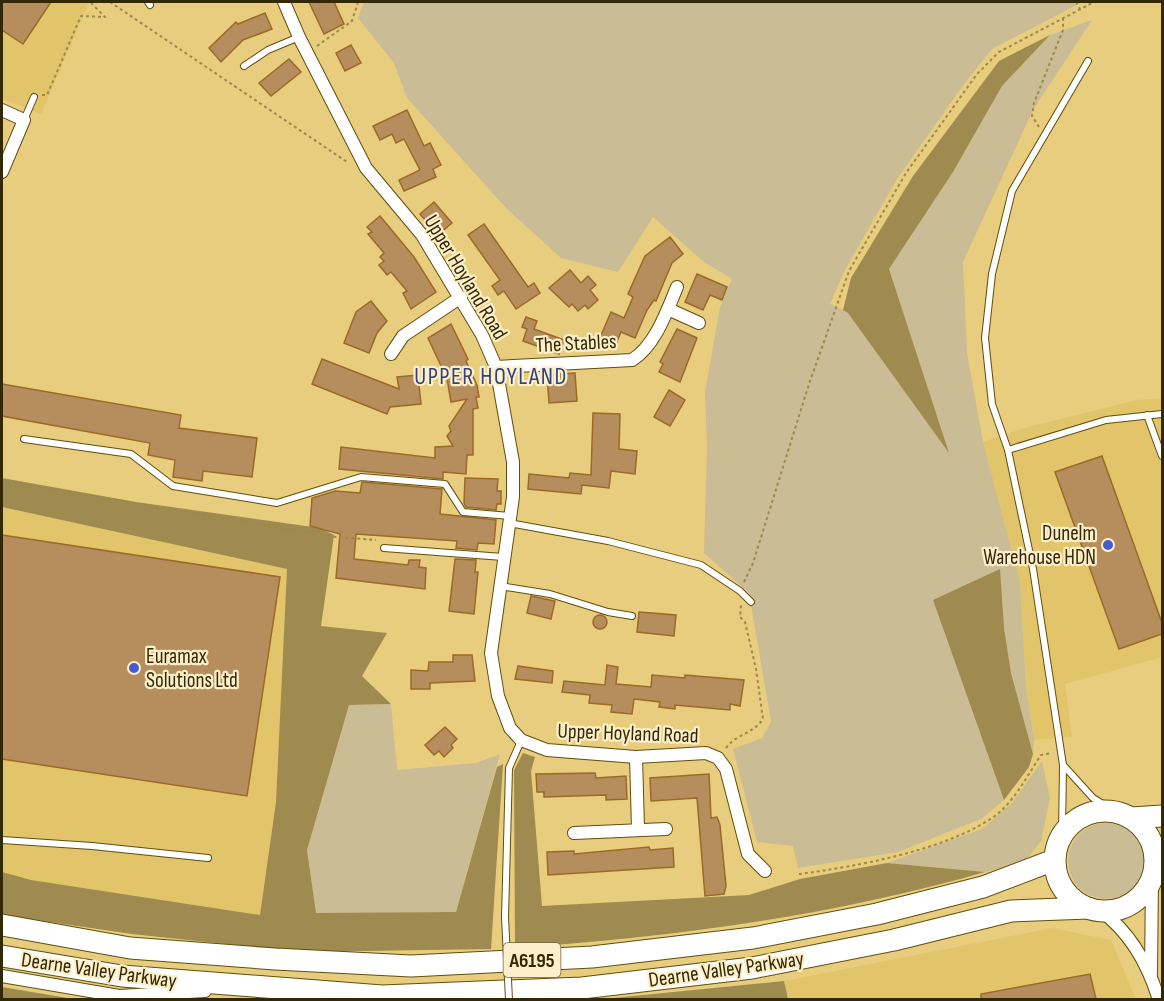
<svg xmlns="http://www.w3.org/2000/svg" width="1164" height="1001" viewBox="0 0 1164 1001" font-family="'Sofia Sans Condensed',sans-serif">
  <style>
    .built { fill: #e2c46b }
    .green { fill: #cabc95 }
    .forest { fill: #9f8b50 }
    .building { fill: #b68e5d; stroke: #9b6a26; stroke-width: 1.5 }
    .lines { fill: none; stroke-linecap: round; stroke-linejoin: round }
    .service-casing { stroke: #614e0c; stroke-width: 8 }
    .minor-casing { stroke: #614e0c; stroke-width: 14 }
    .trunk-casing { stroke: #614e0c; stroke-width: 23 }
    .path { stroke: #9d894c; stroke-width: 2; stroke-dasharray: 3 3; stroke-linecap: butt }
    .service { stroke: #fff; stroke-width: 6 }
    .minor { stroke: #fff; stroke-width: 12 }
    .trunk { stroke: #fff; stroke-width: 21 }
    .service-bridge-casing { stroke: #614e0c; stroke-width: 8; stroke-linecap: butt }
    .service-bridge { stroke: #fff; stroke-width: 6 }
    .poi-dot { fill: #465bcf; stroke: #fdefc9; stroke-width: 2 }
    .labels { text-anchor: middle; stroke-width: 4.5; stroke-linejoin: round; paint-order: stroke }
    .shield { fill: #fdefc9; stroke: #706440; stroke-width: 1.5 }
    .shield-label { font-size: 20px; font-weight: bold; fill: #332805 }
    .street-label { font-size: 21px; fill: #332805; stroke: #fdefc9 }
    .poi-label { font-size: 21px; fill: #332805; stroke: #fdefc9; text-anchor: end }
    .quarter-label { font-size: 24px; letter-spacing: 1.5px; fill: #33417b; stroke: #fdefc9 }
  </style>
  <rect width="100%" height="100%" fill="#e8cd7e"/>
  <!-- built -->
  <g class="built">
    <polygon points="2,2 89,2 41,114 2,99"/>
    <polygon points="1162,398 1162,657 1065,684 1072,737 1034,740 1026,687 1020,581 983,442 1028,427 1137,400"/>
    <polygon points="2,507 287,569 276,802 260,915 31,880 2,872"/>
    <polygon points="1052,928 1111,940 1136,999 788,999 784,981"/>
  </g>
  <!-- green -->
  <g class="green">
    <polygon points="364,2 1082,2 992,49 964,84 897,179 845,270 830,304 848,312 948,451 889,269 953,172 1002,86 1050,35 1092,20 1033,110 963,262 967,353 983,442 1020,581 1026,687 1034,740 1033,754 1011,673 1004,628 934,600 1004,800 981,819 898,852 798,868 793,846 757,842 733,749 762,738 771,722 749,593 704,553 707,446 705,392 720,307 732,279 704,262 653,217 618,272 561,258 506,208 407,98 394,63 358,18"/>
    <polygon points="391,704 397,770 476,763 500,754 456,912 316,914 307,850 349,705"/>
    <polygon points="1042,761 1050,798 1041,841 1024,863 985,872 887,863 982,829 1012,803"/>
    <circle cx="1106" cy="861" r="38"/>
  </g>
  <!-- forest -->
  <g class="forest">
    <polygon points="1050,35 1002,86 953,172 889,269 949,453 848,313 843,310 851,278 913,176 999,61"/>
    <polygon points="2,478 136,502 320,528 334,535 321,626 387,633 362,676 391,704 349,705 307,850 316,913 456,912 497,767 503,764 491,949 302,952 132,934 2,915 2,872 31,880 260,915 276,802 287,569 2,507"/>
    <polygon points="1000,569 1004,628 1011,673 1033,754 1029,767 1004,800 933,600"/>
    <path d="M523,753L535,757L531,771L542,906L749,895L800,879L887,863L985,872C832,916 674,937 515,948L514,770Z"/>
    <polygon points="784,981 788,999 603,999"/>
    <polygon points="2,987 74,999 2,999"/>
  </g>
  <!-- building -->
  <g class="building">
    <polygon points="2,2 51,2 23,44 2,30"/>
    <polygon points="309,2 334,2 344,24 324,34"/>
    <polygon points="265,13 272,29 243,40 221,62 209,48 236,22 238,24"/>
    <polygon points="351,45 361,63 345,71 336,53"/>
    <polygon points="289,59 301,72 271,96 259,83"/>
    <polygon points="407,110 424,146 430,143 441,165 433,169 436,177 404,191 399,180 420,170 404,139 396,143 392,134 380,140 373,126"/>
    <polygon points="434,202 452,223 438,235 420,214"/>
    <polygon points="380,216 414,257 436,292 411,309 403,293 407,291 391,272 387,275 379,265 384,261 380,257 384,253 368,234 372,232 367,227"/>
    <polygon points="484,224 528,287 534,283 540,293 516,309 504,291 498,295 492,286 500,280 468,235"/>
    <polygon points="670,237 683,254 672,263 656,301 654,300 647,310 635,338 621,332 615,346 599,340 611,312 624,318 633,297 628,294 645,256"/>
    <polygon points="570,270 581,283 588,276 596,285 590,290 598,300 588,309 585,305 578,311 572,304 569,307 549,288"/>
    <polygon points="697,274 727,287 722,300 710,295 703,310 685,302"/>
    <polygon points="371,301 387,321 377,333 369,353 344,343 356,312"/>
    <polygon points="526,317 537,321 534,329 564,340 559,354 523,341 527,329 522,327"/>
    <polygon points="451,324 468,359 466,361 477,385 479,397 476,397 478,408 473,409 473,455 467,455 466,474 443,472 443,479 339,469 341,447 435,458 435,447 453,446 447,436 451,431 449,426 467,399 451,402 445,367 442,368 428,338"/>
    <polygon points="677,329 697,338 680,382 659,372 663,364 660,362"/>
    <polygon points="322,359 399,389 397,377 418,375 421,404 390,407 387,414 312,384"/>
    <polygon points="575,373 577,401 549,403 547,375"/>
    <polygon points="2,384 181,415 179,428 257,438 252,477 203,471 202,481 173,477 175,460 148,455 150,443 2,416"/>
    <polygon points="669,390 685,400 670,426 654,417"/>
    <polygon points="593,413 620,414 619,449 637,451 635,474 611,471 609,488 582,485 581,494 528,489 529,474 569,478 570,473 591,475"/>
    <polygon points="1102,456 1162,623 1162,634 1119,649 1055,472"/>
    <polygon points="465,478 498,479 497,491 501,491 501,504 497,504 496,510 466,507 464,503"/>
    <polygon points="362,482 442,489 440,514 496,520 494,544 478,543 477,550 456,548 457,541 356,534 354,559 408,565 409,560 420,560 419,567 426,568 425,589 336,578 340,534 310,526 312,498 335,491 360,493"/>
    <polygon points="2,535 280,577 247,796 2,759"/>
    <polygon points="455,559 476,560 475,572 478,572 474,614 449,611"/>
    <polygon points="531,596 555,601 551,619 527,613"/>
    <polygon points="639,612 676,615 674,636 637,632"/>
    <circle cx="600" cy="622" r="7"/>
    <polygon points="453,655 472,655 475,681 430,683 430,689 411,689 411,670 428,671 429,662 453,662"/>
    <polygon points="607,665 618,667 616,684 651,687 652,675 685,678 685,675 744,680 740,706 730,704 730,710 675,705 675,709 659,707 660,702 634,699 632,714 611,712 612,705 589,703 590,695 562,692 564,681 605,685"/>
    <polygon points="518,666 553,671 552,683 515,679"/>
    <polygon points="445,727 457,739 451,745 453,748 444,757 439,751 434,755 425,745"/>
    <polygon points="595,773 596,778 626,776 627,799 606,800 606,795 544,797 544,792 537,792 536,774"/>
    <polygon points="709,774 711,818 717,817 720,825 726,886 724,894 705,896 697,798 651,801 650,778"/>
    <polygon points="649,847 650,850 673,848 674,867 548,875 547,852 574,851 574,854"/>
    <polygon points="1090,974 1096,999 981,999 981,994"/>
  </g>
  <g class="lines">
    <!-- service casing -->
    <g class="service-casing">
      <g id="service">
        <polyline points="148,2 150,5"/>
        <polyline points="1088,61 1012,191 992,274 985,338 992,404 1008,450 1033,569 1063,765 1093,798 1116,812"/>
        <polyline points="244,66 268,50 299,37"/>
        <polyline points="24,120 34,97"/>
        <polyline points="1147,415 1162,456"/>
        <polyline points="24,439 131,454 173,486 277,503 361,477 445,484 463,512 510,516"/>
        <polyline points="1008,450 1106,420 1162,414"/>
        <polyline points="509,523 608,541 701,565 740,591 751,602"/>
        <polyline points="384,548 503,557"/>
        <polyline points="500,586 550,594 608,612 632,616"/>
        <polyline points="1062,835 1063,765"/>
        <polyline points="2,840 92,846 208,858"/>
        <polyline points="505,917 509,768 521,741"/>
      </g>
    </g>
    <!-- minor casing -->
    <g class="minor-casing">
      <g id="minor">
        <polyline points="284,2 299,37 366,168 422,235 482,335 496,367 513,462 513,497 491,653 498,696 510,728 521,740 547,750 636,757 706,753 718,758 726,769 748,854 765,871"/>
        <polyline points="2,110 24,120 2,172"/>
        <polyline points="668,309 699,323"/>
        <polyline points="391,354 403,336 461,297"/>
        <path d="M496,367L632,360C655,346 667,311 677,287"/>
        <polyline points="636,757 638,828"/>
        <polyline points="574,833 666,829"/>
        <path d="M1101,911C1131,933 1148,964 1159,1000"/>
        <polyline points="1151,974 1152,879"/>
        <polyline points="2,976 119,996 205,991"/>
      </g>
    </g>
    <!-- trunk casing -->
    <g class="trunk-casing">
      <g id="trunk">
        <circle cx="1105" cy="861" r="50"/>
        <polyline points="1131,818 1162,816"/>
        <polyline points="2,925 130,948 275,959 411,966 592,957 753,938 877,914 983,887 1054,860"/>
        <polyline points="2,956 122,976 382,996 582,988 752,968 894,940 1011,911 1088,908"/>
      </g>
    </g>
    <!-- path -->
    <g class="path">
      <polyline points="110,2 347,162"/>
      <polyline points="1076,2 1080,9"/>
      <polyline points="317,46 352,21 358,2"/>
      <polyline points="42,95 47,95 81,16 105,17 90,2"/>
      <polyline points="1039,127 1032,116 1034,103 1063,30 1063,17"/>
      <polyline points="2,481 336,537 376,540"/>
      <polyline points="744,582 753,563 809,384 849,271 906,173 977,74 999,52 1094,2"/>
      <path d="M726,748C736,734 753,734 763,719L756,669L745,622L740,617L741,605"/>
      <path d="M799,874C855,867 958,848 1001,811C1017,796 1029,773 1041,755L1052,753"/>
    </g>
    <!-- service -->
    <use href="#service" class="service"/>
    <!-- minor -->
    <use href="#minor" class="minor"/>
    <!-- trunk -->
    <use href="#trunk" class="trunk"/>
    <!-- service-bridge casing -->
    <g class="service-bridge-casing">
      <polyline id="service-bridge" points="505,917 509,1000"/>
    </g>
    <!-- service-bridge -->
    <use href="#service-bridge" class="service-bridge"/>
  </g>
  <!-- markers -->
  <g class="poi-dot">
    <circle cx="1108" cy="545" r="6"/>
    <circle cx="134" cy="668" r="6"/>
  </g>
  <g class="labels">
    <!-- shield labels -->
    <rect class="shield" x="503.5" y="943" width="57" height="34" rx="4.5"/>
    <g class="shield-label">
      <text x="532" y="967">A6195</text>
    </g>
    <!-- street labels -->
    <g class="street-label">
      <text transform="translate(466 277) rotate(59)" y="7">Upper Hoyland Road</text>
      <text transform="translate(576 343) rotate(-3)" y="7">The Stables</text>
      <text transform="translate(628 733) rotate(2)" y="7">Upper Hoyland Road</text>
      <text transform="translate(726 969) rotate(-8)" y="7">Dearne Valley Parkway</text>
      <text transform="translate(99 970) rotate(8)" y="7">Dearne Valley Parkway</text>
    </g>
    <!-- poi labels -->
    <g class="poi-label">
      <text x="1096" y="540">Dunelm<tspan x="1096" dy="24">Warehouse HDN</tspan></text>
      <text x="146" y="663" text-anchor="start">Euramax<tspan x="146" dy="24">Solutions Ltd</tspan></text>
    </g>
    <!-- quarter labels -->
    <g class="quarter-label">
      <text x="491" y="384">UPPER HOYLAND</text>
    </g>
  </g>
  <!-- border -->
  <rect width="1164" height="1001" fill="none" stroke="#332805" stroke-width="6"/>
</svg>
